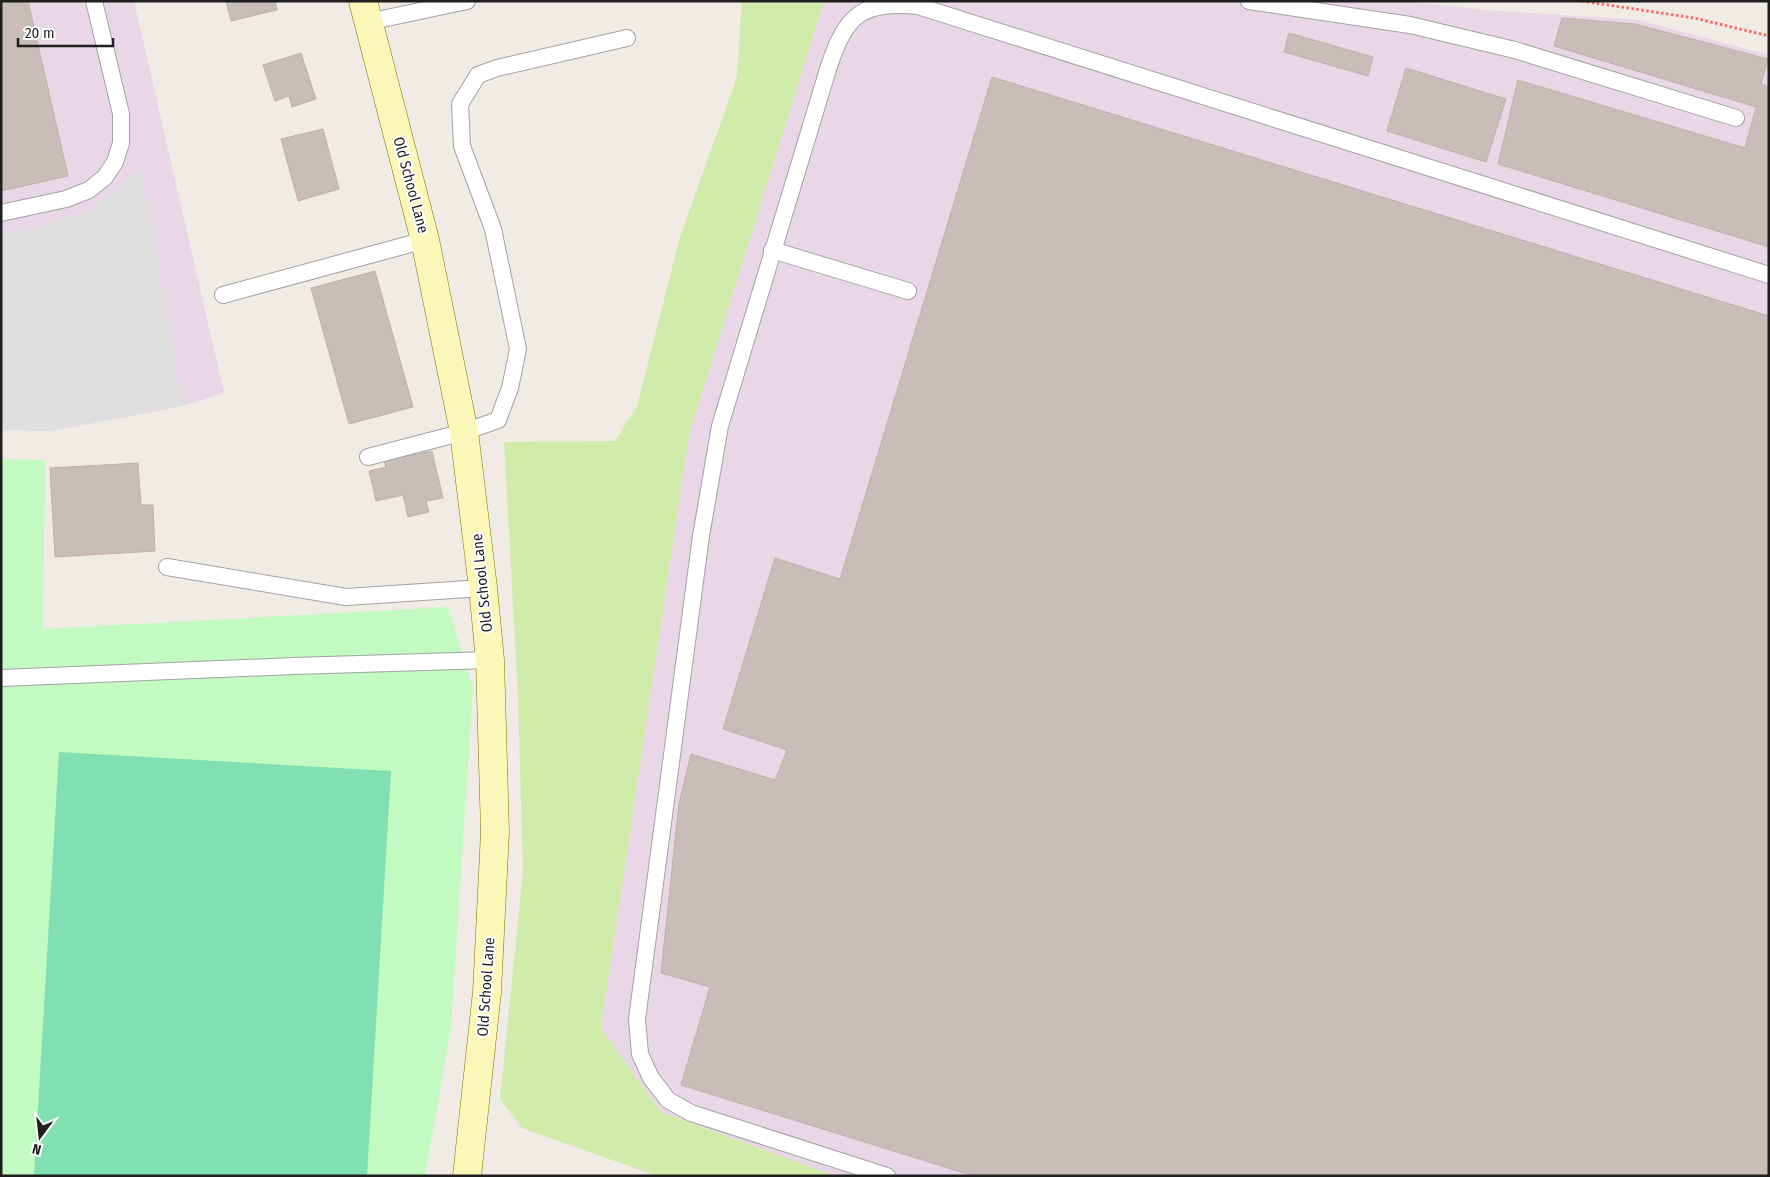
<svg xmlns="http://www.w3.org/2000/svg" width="1770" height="1177" viewBox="0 0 1770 1177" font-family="'Fira Sans Condensed',sans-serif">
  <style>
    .industrial { fill: #e9d6e7 }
    .grass { fill: #d0ebaa }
    .park { fill: #c2fac1 }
    .pitch { fill: #81e0b2 }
    .parking { fill: #dfdfdf }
    .building { fill: #c8bdb8; stroke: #c2b0a7 }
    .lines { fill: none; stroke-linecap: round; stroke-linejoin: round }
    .lane-casing { stroke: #a3a3a3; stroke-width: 18 }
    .secondary-casing { stroke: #777803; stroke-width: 29 }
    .path { stroke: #fc6a69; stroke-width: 3; stroke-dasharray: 2.5 2.5; stroke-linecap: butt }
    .lane { stroke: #fff; stroke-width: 16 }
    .secondary { stroke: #fbf7b8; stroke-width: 28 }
    .labels { text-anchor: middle; stroke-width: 4; stroke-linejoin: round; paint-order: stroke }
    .street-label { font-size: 15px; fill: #1f1f1f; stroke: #fff }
  </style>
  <rect width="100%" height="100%" fill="#f0ebe5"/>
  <!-- industrial -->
  <g class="industrial">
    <polygon points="1,1 134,1 224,393 183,406 51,431 1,430"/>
    <polygon points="824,1 1404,1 1485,10 1638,20 1769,55 1769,1176 835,1176 661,1112 601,1028 689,435"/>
  </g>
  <!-- grass -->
  <polygon class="grass" points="742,1 824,1 689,435 601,1028 661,1112 835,1176 657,1176 522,1128 500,1099 523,872 518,696 504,442 615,441 637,406 680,237 737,77"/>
  <!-- park -->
  <polygon class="park" points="1,459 45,460 43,629 448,607 473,688 451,1027 425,1176 1,1176"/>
  <!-- pitch -->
  <polygon class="pitch" points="59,752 391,771 367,1176 34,1176"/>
  <!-- parking -->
  <polygon class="parking" points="141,166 183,406 51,431 1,430 1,235 34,228 92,209"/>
  <!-- building -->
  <g class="building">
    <polygon points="1,1 28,1 68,176 1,191"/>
    <polygon points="226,1 275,1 277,10 231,21"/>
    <polygon points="1562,18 1635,24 1768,59 1761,84 1769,87 1769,247 1498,164 1518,80 1745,148 1756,107 1554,46"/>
    <polygon points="1289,33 1373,57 1368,76 1284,52"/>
    <polygon points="301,53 316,99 292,107 289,96 275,101 263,65"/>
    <polygon points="1406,68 1506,99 1486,162 1387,131"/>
    <polygon points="992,77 1769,316 1769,1176 974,1176 681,1085 710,987 661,973 679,803 691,754 775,780 787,750 723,729 775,558 840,579"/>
    <polygon points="323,129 339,189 298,201 281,139"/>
    <polygon points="375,271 413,407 349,424 311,288"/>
    <polygon points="432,451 443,498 426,501 429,512 408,517 403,495 376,501 369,471 386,467 384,461"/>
    <polygon points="138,463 141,505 153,505 155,551 55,557 50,468"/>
  </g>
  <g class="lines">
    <!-- lane casing -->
    <g class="lane-casing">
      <g id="lane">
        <polyline points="1249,1 1410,25 1515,50 1736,118"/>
        <polyline points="368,22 467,1"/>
        <polyline points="1,213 66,199 89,190 105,177 115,162 121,143 121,114 94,1"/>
        <polyline points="772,250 908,291"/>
        <polyline points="223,295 425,240"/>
        <polyline points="368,457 464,432 498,420 510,388 518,349 493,229 462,146 460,104 478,75 497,68 627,38"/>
        <polyline points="167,567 346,597 483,588"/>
        <polyline points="1,678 294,666 490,660"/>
        <path d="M887,1176L691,1113L668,1100L651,1078L640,1054L637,1019L701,536L720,426L829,66C846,16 861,0 918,6L1769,275"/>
      </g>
    </g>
    <!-- secondary casing -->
    <g class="secondary-casing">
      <polyline id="secondary" points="363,1 425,240 464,432 483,588 490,660 495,832 487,992 467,1176"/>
    </g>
    <!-- path -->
    <polyline class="path" points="1582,1 1694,18 1769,36"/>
    <!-- lane -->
    <use href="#lane" class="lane"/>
    <!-- secondary -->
    <use href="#secondary" class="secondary"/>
  </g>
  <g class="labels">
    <!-- street labels -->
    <g class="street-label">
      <text transform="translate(411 185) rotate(75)" y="5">Old School Lane</text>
      <text transform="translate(482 583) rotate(-96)" y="5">Old School Lane</text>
      <text transform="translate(486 987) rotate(-86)" y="5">Old School Lane</text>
    </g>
  </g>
  <!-- border -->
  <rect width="1770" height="1177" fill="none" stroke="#1f1f1f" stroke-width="5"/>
  <!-- north arrow -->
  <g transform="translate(40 1137) rotate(195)" stroke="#ffffff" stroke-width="4" paint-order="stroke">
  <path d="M0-4L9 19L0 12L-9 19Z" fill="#1f1f1f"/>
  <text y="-8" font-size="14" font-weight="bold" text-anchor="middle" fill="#1f1f1f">N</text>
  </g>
  <!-- scale -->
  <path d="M18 38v8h95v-8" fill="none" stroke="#1f1f1f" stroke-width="2.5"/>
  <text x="25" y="38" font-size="15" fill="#1f1f1f" stroke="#ffffff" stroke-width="4" paint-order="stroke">20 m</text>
</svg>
